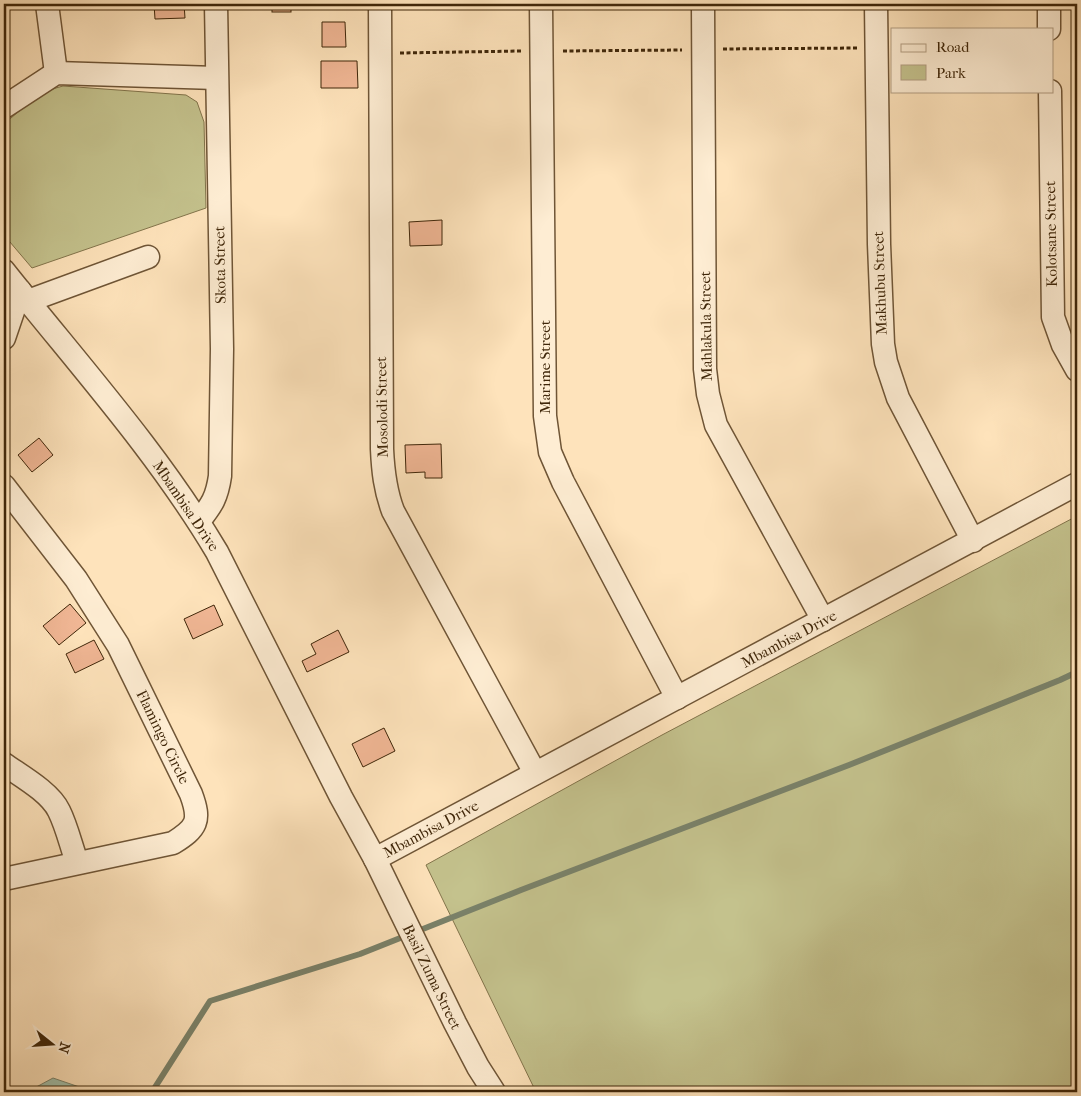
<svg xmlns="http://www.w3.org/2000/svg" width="1081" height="1096" viewBox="0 0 1081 1096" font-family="'IM FELL French Canon',serif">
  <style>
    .green { fill: #c4c28d; stroke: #82744b }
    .water { fill: #a1bfaa; stroke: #7a826a }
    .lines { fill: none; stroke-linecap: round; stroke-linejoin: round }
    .stream { stroke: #7a826a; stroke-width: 6 }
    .building { fill: #f0b694; stroke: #3f2609 }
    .minor-casing { stroke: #6f5536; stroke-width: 25 }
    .path { stroke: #3f2609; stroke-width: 3; stroke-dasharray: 4 2.5; stroke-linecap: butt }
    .minor { stroke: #feedd3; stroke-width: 22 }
    .labels { text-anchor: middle; stroke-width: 4; stroke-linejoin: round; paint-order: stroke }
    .street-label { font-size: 15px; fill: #3f2609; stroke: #feedd3 }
  </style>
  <rect width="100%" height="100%" fill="#fee3bb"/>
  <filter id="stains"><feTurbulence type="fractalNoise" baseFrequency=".004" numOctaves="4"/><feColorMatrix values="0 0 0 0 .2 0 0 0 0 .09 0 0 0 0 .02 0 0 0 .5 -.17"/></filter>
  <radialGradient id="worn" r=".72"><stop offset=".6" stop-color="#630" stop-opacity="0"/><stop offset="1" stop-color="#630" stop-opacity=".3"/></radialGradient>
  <!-- green -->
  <g class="green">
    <path d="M63,86L186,95L197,102L204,122L206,208L32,268L4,235V124C22,109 39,91 63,86Z"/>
    <polygon points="1077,516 1077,1092 536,1092 426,865 662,735"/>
  </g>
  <!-- water -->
  <polygon class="water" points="53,1078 94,1092 27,1092"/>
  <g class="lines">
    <!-- stream -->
    <polyline class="stream" points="152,1092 210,1001 360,954 521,890 849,765 1060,680 1077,672"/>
  </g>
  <!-- building -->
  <g class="building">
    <polygon points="154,4 184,4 185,18 155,19"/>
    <rect x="272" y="4" width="19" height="8"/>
    <polygon points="322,22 345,22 346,47 322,47"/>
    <polygon points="321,61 357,61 358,88 321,88"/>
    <polygon points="442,220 442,245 410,246 409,222"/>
    <polygon points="39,438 53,455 32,472 18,455"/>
    <polygon points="441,444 442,478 425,478 425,472 406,473 405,445"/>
    <polygon points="70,604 86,623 59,645 43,626"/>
    <polygon points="214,605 223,625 193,639 184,619"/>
    <polygon points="338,630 349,652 307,672 302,661 316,654 311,644"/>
    <polygon points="94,640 104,659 75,673 66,654"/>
    <polygon points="384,728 395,751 363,767 352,744"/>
  </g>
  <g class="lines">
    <!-- minor casing -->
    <g class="minor-casing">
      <g id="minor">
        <polyline points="47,4 56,73"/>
        <path d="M380,4L382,449C383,471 385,490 393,511L535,773"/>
        <polyline points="541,4 545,416 550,452 563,482 677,698"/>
        <polyline points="703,4 705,369 708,394 716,425 823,620"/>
        <polyline points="876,4 879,244 883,344 886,362 898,398 973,541"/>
        <polyline points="1049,4 1049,29"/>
        <polyline points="1050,91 1053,317 1063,345 1077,370"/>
        <polyline points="4,107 56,73 216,78"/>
        <path d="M4,271C77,363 157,451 217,552L341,797L375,859L455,1023L478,1067L494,1092"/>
        <polyline points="28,301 148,257"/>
        <polyline points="4,338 20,291"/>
        <path d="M4,486L76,579L118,645L191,794C201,821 197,828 173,843L4,879"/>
        <path d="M199,521C212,505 217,497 220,476L222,349L216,4"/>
        <path d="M4,764C21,776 50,792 59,811C67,827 71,846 77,862"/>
        <polyline points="375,859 1077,484"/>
      </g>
    </g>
    <!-- path -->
    <g class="path">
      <polyline points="723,49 857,48"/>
      <polyline points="563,51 682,50"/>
      <polyline points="400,53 522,51"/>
    </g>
    <!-- minor -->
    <use href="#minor" class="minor"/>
  </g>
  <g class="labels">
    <!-- street labels -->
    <g class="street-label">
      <text transform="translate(1051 234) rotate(-91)" y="5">Kolotsane Street</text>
      <text transform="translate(220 265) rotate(-91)" y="5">Skota Street</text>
      <text transform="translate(880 283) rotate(-92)" y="5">Makhubu Street</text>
      <text transform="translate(706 326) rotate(-91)" y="5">Mahlakula Street</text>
      <text transform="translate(545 367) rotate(-90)" y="5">Marime Street</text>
      <text transform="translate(382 407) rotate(-91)" y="5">Mosolodi Street</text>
      <text transform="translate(186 506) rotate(56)" y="5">Mbambisa Drive</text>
      <text transform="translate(789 639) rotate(-28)" y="5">Mbambisa Drive</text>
      <text transform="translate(163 737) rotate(64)" y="5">Flamingo Circle</text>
      <text transform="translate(431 829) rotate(-28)" y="5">Mbambisa Drive</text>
      <text transform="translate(432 977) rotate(64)" y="5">Basil Zuma Street</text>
    </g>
  </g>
  <!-- margin -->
  <rect width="1081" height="1096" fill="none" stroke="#fee3bb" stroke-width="20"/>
  <rect x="5" y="5" width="1071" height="1086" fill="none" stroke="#3f2609" stroke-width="2.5"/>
  <rect x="10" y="10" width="1061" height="1076" fill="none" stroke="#3f2609"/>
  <!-- legend -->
  <rect x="891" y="28" width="162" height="65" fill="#feedd3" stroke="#b29d82"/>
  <rect x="901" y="44" width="25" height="8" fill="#feedd3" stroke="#b29d82"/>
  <text x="936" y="52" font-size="15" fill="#3f2609">Road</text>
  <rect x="901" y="65" width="25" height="15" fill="#c4c28d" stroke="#b29d82"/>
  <text x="936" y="78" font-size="15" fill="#3f2609">Park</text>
  <!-- north arrow -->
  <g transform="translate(52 1044) rotate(107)" stroke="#feedd3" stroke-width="4" paint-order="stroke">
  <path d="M0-4L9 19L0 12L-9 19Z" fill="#3f2609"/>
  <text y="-8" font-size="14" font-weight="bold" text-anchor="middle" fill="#3f2609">N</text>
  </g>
  <rect width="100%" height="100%" filter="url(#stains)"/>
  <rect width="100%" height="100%" fill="url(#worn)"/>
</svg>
